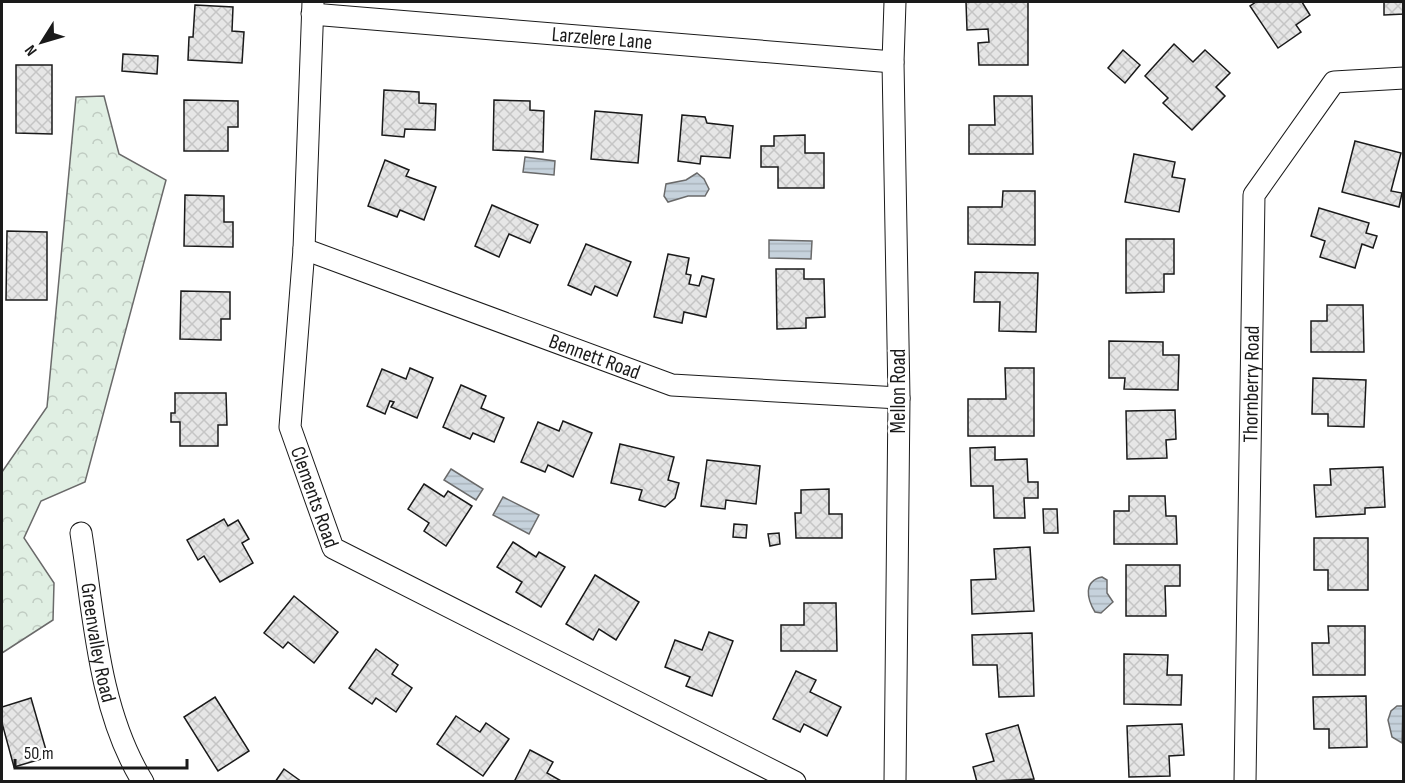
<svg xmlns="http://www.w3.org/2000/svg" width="1405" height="783" viewBox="0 0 1405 783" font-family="'Sofia Sans Condensed',sans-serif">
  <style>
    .forest { fill: url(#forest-crowns); stroke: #6a6a6a; stroke-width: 1.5 }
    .water { fill: url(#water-rules); stroke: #6a6a6a; stroke-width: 1.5 }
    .building { fill: url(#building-cross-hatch); stroke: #1a1a1a; stroke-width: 1.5 }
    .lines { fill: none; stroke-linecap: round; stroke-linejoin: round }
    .street-casing { stroke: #1a1a1a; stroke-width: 23 }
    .street { stroke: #fff; stroke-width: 21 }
    .labels { text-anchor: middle; stroke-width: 4.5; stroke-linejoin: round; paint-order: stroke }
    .street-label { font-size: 21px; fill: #1a1a1a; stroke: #fff }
  </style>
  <defs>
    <pattern id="forest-crowns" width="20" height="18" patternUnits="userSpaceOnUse" patternTransform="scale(1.5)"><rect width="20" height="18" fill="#e0efe3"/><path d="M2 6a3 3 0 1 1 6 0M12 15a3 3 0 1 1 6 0" fill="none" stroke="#c0ccc2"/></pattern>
    <pattern id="water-rules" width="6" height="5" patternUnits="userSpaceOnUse" patternTransform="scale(1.5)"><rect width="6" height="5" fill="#c6d2dc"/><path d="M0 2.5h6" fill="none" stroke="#aab4bc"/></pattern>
    <pattern id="building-cross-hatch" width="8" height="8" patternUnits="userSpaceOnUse" patternTransform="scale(1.5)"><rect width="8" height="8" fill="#e6e6e6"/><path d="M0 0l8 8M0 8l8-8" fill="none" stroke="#c5c5c5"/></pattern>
  </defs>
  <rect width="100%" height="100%" fill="#fff"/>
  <!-- forest -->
  <polygon class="forest" points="104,96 119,154 166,180 85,482 41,501 24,538 54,583 53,620 2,653 2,472 47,407 76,97"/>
  <!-- water -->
  <g class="water">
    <polygon points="525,157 555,161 554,175 523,172"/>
    <polygon points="697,173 704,179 709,189 705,196 688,196 668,202 664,196 666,184 686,180"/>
    <polygon points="769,240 812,241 811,259 769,258"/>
    <polygon points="451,469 483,489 476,500 444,480"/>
    <polygon points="503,497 539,515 529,534 493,515"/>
    <path d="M1102,577L1107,580V593L1113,602L1101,613L1095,612C1087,599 1083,581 1102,577Z"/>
    <polygon points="1397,706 1403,706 1402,743 1392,737 1388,720 1391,711"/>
  </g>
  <!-- building -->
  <g class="building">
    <polygon points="966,2 1028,2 1028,65 979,65 978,43 989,42 988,29 967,30"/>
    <polygon points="1256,2 1302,2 1310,15 1296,25 1301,32 1278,48 1250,6"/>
    <polygon points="1384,2 1404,2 1404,14 1384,15"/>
    <polygon points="195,5 233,7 232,31 244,32 242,63 188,60 189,37 193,37"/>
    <polygon points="1174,44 1193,62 1205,50 1230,73 1216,87 1225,96 1192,130 1163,103 1168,98 1145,76"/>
    <polygon points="1123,50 1140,65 1125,83 1108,68"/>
    <polygon points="123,54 158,56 157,74 122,71"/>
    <polygon points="16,65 52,65 52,134 16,133"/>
    <polygon points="384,90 419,92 419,103 436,104 435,130 405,129 404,137 382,135"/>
    <polygon points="994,96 1032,96 1033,154 969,154 969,125 995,125"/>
    <polygon points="184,100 238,101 238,127 228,127 228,151 184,151"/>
    <polygon points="494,100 530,101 530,110 544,111 543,152 493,150"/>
    <polygon points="595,111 642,115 638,163 591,159"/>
    <polygon points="682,115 705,117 707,123 733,126 730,158 701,156 700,164 678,161"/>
    <polygon points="805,135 805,153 824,153 824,188 778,188 778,167 761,167 761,146 774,146 774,136"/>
    <polygon points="1355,141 1401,153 1391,191 1402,193 1399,207 1342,192"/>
    <polygon points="1134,154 1175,162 1172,177 1185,179 1179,212 1125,202"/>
    <polygon points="385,160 409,170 406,176 436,187 424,220 400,210 397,217 368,206"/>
    <polygon points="1003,191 1035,191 1035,245 968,244 968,207 1002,207"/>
    <polygon points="185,195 224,196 224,222 233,222 233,247 184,246"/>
    <polygon points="492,205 538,225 530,243 509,234 499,257 475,246"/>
    <polygon points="1319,208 1369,223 1366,233 1377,236 1373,248 1362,244 1355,268 1320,257 1325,241 1311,236"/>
    <polygon points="7,231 47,232 47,300 6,300"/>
    <polygon points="1126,239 1174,239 1174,274 1164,274 1164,292 1126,293"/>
    <polygon points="586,244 631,262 617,296 595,286 591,295 568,285"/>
    <polygon points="668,254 689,258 686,274 691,275 689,284 699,286 702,276 714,279 706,317 684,312 682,323 654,317"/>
    <polygon points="776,269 804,269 804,279 824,279 825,317 806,318 806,328 777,329"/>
    <polygon points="975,272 1038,273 1036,332 999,331 1000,302 974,302"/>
    <polygon points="181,291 230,292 230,319 221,319 221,340 180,339"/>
    <polygon points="1327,305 1363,305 1364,352 1311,352 1311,321 1327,321"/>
    <polygon points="1109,341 1163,342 1163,355 1179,355 1178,390 1124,389 1125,378 1109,378"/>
    <polygon points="410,368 433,378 417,418 391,407 394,402 390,401 385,414 367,406 382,369 406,379"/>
    <polygon points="1005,368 1034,368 1034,436 968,436 968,399 1006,399"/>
    <polygon points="1313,378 1366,380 1364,427 1328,426 1328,414 1312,414"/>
    <polygon points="461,385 486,396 481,408 504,418 494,442 473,433 470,439 443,427"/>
    <polygon points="175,393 226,393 227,425 218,425 218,446 180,446 180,422 171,422 171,413 175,413"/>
    <polygon points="1175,410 1176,439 1166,440 1167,458 1127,459 1126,411"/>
    <polygon points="563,421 592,433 573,477 548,465 545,472 521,462 538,422 559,431"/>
    <polygon points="620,444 674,457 668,480 679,483 675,498 665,507 639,500 642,490 611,483"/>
    <polygon points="995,447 995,460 1027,459 1028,482 1038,482 1038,498 1024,498 1025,518 994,518 993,486 971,486 970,448"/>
    <polygon points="707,460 760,466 756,504 726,500 725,509 701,506"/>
    <polygon points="1383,467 1385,507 1365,508 1365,514 1316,517 1314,485 1331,485 1330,469"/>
    <polygon points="424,484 444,497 448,491 472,506 446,546 424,531 429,523 408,509"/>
    <polygon points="829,489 829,514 842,514 842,538 796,538 795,513 801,513 801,490"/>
    <polygon points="1129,496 1165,496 1166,516 1176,516 1177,544 1114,544 1114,511 1129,511"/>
    <polygon points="1043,509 1057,509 1058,533 1044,533"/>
    <polygon points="224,519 228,526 238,520 249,539 242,543 253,563 220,582 204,556 198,560 187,540"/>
    <polygon points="734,524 747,525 746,538 733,537"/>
    <polygon points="779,533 780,544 770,546 768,534"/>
    <polygon points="1314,538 1368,538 1368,590 1328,590 1328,570 1314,570"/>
    <polygon points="513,542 536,557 539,552 565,567 541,607 516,592 522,582 497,567"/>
    <polygon points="1030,547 1034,611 972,614 971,580 996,579 994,549"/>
    <polygon points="1126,565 1180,565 1180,586 1165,586 1166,616 1126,616"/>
    <polygon points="595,575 639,602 616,640 599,629 593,640 566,624"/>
    <polygon points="294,596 338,632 314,663 288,642 283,648 264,633"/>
    <polygon points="804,603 836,603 837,651 781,651 781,625 804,625"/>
    <polygon points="1328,626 1365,626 1365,675 1313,675 1312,643 1329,643"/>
    <polygon points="709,632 733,641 712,696 686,686 690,677 665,667 675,640 702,650"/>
    <polygon points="1032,633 1034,696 999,697 997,665 973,665 972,635"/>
    <polygon points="376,649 398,665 392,674 412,688 396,712 376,698 372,704 349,688"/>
    <polygon points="1124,654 1168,655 1167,675 1182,675 1181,705 1124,704"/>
    <polygon points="796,671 816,680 810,692 841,707 827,736 804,724 800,732 773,719"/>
    <polygon points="1366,696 1367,747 1329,748 1329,729 1314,729 1313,697"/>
    <polygon points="215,697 249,751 218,771 184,717"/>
    <polygon points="31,698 48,757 14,767 2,723 2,707"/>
    <polygon points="456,716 480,732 486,723 509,739 483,776 437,744"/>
    <polygon points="1182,724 1184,755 1169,756 1170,776 1129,777 1127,726"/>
    <polygon points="1018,725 1034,779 977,782 973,767 994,761 986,734"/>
    <polygon points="530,750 553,762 547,773 563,782 514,782"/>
    <polygon points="284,769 302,782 275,782"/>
  </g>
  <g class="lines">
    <!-- street casing -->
    <g class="street-casing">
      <g id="street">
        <path id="s1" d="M313,2L304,249L290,427L333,548L795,782"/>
        <path id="s2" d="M312,14L893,62"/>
        <path id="s3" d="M304,249L672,385L899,398"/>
        <path id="s4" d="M81,533C94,615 98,709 143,782"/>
        <polyline points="895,782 899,398 893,62 895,2"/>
        <path id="s5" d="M1245,782L1254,195L1334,82L1404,78"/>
      </g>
    </g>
    <!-- street -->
    <use href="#street" class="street"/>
  </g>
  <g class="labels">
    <!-- street labels -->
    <g class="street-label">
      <text dy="7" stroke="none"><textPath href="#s2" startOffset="291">Larzelere Lane</textPath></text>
      <text dy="7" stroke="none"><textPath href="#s3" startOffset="310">Bennett Road</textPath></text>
      <text dy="7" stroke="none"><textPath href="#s5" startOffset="398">Thornberry Road</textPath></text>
      <text transform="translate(898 391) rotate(-90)" y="7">Mellon Road</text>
      <text dy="7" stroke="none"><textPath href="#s1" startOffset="500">Clements Road</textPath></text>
      <text dy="7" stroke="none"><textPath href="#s4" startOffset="111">Greenvalley Road</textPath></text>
    </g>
  </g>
  <!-- border -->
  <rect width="1405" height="783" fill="none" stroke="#1a1a1a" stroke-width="6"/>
  <!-- north arrow -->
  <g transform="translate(42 42) rotate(233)" stroke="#ffffff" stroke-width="4.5" paint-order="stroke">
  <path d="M0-4.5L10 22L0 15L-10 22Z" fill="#1a1a1a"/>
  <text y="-9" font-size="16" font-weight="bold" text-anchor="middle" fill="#1a1a1a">N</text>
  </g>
  <!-- scale -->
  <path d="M15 759v9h172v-9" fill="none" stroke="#1a1a1a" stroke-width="3"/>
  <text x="24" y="759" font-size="18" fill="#1a1a1a" stroke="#ffffff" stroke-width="4.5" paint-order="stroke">50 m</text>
</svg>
